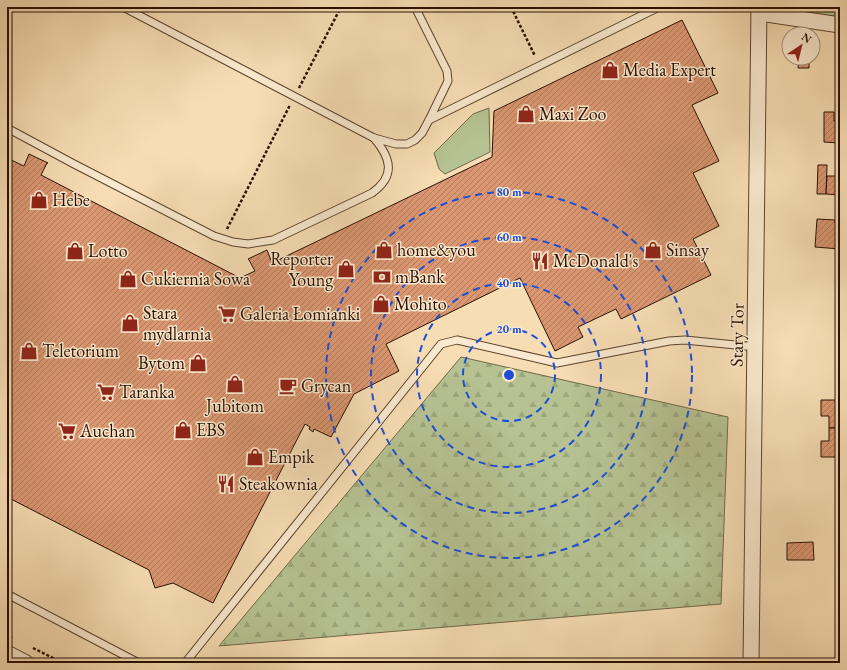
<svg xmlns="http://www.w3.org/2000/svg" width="847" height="670" viewBox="0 0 847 670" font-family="'EB Garamond',serif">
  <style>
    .green { fill: #b6c292; stroke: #706949 }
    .forest { fill: url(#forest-firs); stroke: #706949 }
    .building { fill: url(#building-hatch); stroke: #291000 }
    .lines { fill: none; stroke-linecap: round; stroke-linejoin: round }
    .lane-casing { stroke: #5c432d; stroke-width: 9 }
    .street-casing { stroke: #5c432d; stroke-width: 17 }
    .path { stroke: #291000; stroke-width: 2.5; stroke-dasharray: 3 2; stroke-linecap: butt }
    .lane { stroke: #fae9ce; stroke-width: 7 }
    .street { stroke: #fae9ce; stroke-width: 15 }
    .ring { fill: none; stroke: #1d4ed8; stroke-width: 2; stroke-dasharray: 7 5 }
    .labels { text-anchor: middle; stroke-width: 3; stroke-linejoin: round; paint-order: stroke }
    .poi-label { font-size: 18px; fill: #291000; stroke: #fae9ce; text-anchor: start }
    .street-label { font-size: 18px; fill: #291000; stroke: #fae9ce }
    .centre { fill: #1d4ed8; stroke: #fae9ce; stroke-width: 2 }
    .ring-label { font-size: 12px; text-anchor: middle; font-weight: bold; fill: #1d4ed8; stroke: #fae9ce; stroke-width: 3; stroke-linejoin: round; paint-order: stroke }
  </style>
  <defs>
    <pattern id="forest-firs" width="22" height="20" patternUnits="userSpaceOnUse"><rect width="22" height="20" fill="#b6c292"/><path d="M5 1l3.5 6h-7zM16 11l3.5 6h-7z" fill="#9ca67c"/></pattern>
    <pattern id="building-hatch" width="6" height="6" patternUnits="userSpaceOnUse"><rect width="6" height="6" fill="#da9772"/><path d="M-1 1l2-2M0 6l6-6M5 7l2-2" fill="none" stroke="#b17a5b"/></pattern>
  </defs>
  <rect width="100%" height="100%" fill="#f7ddb4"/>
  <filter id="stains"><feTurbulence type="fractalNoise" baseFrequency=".005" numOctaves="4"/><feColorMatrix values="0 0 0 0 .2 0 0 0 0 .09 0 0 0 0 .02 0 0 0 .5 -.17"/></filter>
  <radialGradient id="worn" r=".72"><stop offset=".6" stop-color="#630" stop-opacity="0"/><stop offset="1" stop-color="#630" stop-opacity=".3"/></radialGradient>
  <!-- green -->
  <g class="green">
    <polygon points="797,7 840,7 840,19 797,12"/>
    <polygon points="489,108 490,152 445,174 439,169 434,153 473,114"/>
  </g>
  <!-- forest -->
  <polygon class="forest" points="461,357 728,417 721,604 219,646"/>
  <!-- building -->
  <g class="building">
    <polygon points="682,20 718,93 692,105 719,161 693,173 719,226 693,239 711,275 621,319 616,309 578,327 583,337 555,351 520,278 386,344 399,371 354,394 331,437 314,429 313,432 309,429 310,427 305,424 213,603 173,583 155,588 149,570 7,497 7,158 24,166 29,154 48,163 47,163 41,175 240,278 255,271 249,260 248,259 267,250 272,263 492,157 494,111"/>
    <polygon points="813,40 819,40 818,54 813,54"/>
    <polygon points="799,58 809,58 809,68 798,68"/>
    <polygon points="824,112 834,112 834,121 839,121 839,112 840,112 840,143 824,142"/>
    <polygon points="818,165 827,165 826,194 817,194"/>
    <polygon points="827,176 840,176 840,195 826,194"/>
    <polygon points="817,219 835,220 835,223 840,223 840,249 815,247"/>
    <polygon points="821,400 840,400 840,428 829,428 829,416 821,416"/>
    <polygon points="829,428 840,428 840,457 821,457 821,441 829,441"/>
    <polygon points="813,542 814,560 787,560 787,543"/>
  </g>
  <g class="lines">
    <!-- lane casing -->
    <g class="lane-casing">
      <g id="lane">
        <polyline points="123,7 374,138 396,144 407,144 415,140 422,133 429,120 448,81 447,71 415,7"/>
        <polyline points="429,120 659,7"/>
        <path d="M7,128L74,164L214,236L233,242L248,244L273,240L372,193C396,176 391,158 374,138"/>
        <polyline points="7,594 139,663"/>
        <polyline points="185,663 441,344 457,340 557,363 669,341 685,340 756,347"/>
      </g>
    </g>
    <!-- street casing -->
    <g class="street-casing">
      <g id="street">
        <polyline points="759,13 840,25"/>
        <polyline points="7,653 26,663"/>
        <polyline points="751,663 759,7"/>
      </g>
    </g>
    <!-- path -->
    <g class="path">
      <polyline points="511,7 535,56"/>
      <polyline points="299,88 341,7"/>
      <polyline points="227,229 290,105"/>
      <polyline points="7,635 12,638"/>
      <polyline points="33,648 63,663"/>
    </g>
    <!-- lane -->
    <use href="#lane" class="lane"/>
    <!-- street -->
    <use href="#street" class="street"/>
  </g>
  <!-- distance rings -->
  <g class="ring">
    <circle cx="509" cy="375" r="46"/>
    <circle cx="509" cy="375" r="92"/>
    <circle cx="509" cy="375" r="138"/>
    <circle cx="509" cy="375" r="183"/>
  </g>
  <!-- icons -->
  <defs>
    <g id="shop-bare" transform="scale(1.38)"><path d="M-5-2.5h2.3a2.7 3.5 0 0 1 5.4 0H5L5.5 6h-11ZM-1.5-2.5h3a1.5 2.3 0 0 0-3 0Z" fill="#8f2418" stroke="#fae9ce" stroke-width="2.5" paint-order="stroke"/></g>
    <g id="restaurant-bare" transform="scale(1.38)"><path d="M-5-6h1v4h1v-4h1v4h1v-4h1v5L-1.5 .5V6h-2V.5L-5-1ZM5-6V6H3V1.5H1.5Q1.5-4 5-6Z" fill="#8f2418" stroke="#fae9ce" stroke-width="2.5" paint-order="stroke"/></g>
    <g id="bank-bare" transform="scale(1.38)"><path d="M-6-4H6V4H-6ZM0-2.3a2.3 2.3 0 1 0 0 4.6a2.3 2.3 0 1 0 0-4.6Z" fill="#8f2418" stroke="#fae9ce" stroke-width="2.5" paint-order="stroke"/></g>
    <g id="supermarket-bare" transform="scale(1.38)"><path d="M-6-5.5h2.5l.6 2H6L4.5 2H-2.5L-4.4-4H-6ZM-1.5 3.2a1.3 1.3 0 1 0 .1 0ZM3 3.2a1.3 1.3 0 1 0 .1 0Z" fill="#8f2418" stroke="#fae9ce" stroke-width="2.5" paint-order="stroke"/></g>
    <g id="cafe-bare" transform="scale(1.38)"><path d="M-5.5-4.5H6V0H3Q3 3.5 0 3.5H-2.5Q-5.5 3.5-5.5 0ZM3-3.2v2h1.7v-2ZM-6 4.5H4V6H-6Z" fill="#8f2418" stroke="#fae9ce" stroke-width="2.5" paint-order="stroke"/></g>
  </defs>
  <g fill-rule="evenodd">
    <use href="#shop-bare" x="610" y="70"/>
    <use href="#shop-bare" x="526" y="114"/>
    <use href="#shop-bare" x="39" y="200"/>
    <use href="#shop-bare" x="384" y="250"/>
    <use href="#shop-bare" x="653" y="250"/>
    <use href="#shop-bare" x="75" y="251"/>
    <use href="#restaurant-bare" x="540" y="261"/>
    <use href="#shop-bare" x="346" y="269"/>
    <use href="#bank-bare" x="382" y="277"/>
    <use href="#shop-bare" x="128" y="279"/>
    <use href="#shop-bare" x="381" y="304"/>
    <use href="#supermarket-bare" x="227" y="314"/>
    <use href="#shop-bare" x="130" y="323"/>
    <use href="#shop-bare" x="29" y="351"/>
    <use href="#shop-bare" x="198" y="363"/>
    <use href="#shop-bare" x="235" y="384"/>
    <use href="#cafe-bare" x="288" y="386"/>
    <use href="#supermarket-bare" x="106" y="392"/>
    <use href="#shop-bare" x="183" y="430"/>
    <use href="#supermarket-bare" x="67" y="431"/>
    <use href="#shop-bare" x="255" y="457"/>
    <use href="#restaurant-bare" x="226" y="484"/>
  </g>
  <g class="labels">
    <!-- poi labels -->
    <g class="poi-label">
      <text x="623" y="76">Media Expert</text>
      <text x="539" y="120">Maxi Zoo</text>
      <text x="52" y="206">Hebe</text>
      <text x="397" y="256">home&amp;you</text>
      <text x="666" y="256">Sinsay</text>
      <text x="88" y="257">Lotto</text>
      <text x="333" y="265" text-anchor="end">Reporter<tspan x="333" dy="21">Young</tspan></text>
      <text x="553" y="267">McDonald's</text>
      <text x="395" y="283">mBank</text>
      <text x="141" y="285">Cukiernia Sowa</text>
      <text x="394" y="310">Mohito</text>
      <text x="143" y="319">Stara<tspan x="143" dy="21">mydlarnia</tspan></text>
      <text x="240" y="320">Galeria Łomianki</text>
      <text x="42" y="357">Teletorium</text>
      <text x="185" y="369" text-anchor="end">Bytom</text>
      <text x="301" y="392">Grycan</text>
      <text x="119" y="398">Taranka</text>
      <text x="235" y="412" text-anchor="middle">Jubitom</text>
      <text x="196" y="436">EBS</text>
      <text x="80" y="437">Auchan</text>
      <text x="268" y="463">Empik</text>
      <text x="239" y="490">Steakownia</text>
    </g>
    <!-- street labels -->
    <g class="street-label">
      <text transform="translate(737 335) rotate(-89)" y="6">Stary Tor</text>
    </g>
  </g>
  <circle cx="509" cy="375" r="6" class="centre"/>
  <g class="ring-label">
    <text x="509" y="196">80 m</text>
    <text x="509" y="241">60 m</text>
    <text x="509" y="287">40 m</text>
    <text x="509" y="333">20 m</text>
  </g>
  <!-- margin -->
  <rect width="847" height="670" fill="none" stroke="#f7ddb4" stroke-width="24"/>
  <rect x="8" y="8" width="831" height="654" fill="none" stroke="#291000" stroke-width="2"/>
  <rect x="12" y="12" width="823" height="646" fill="none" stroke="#291000"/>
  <!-- north arrow -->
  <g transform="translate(801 46) rotate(35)"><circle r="19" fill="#fae9ce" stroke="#a6927c"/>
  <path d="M0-3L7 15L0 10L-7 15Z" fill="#8f2418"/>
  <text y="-6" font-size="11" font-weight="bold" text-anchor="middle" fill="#291000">N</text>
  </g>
  <rect width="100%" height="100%" filter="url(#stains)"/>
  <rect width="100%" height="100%" fill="url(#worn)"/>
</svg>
